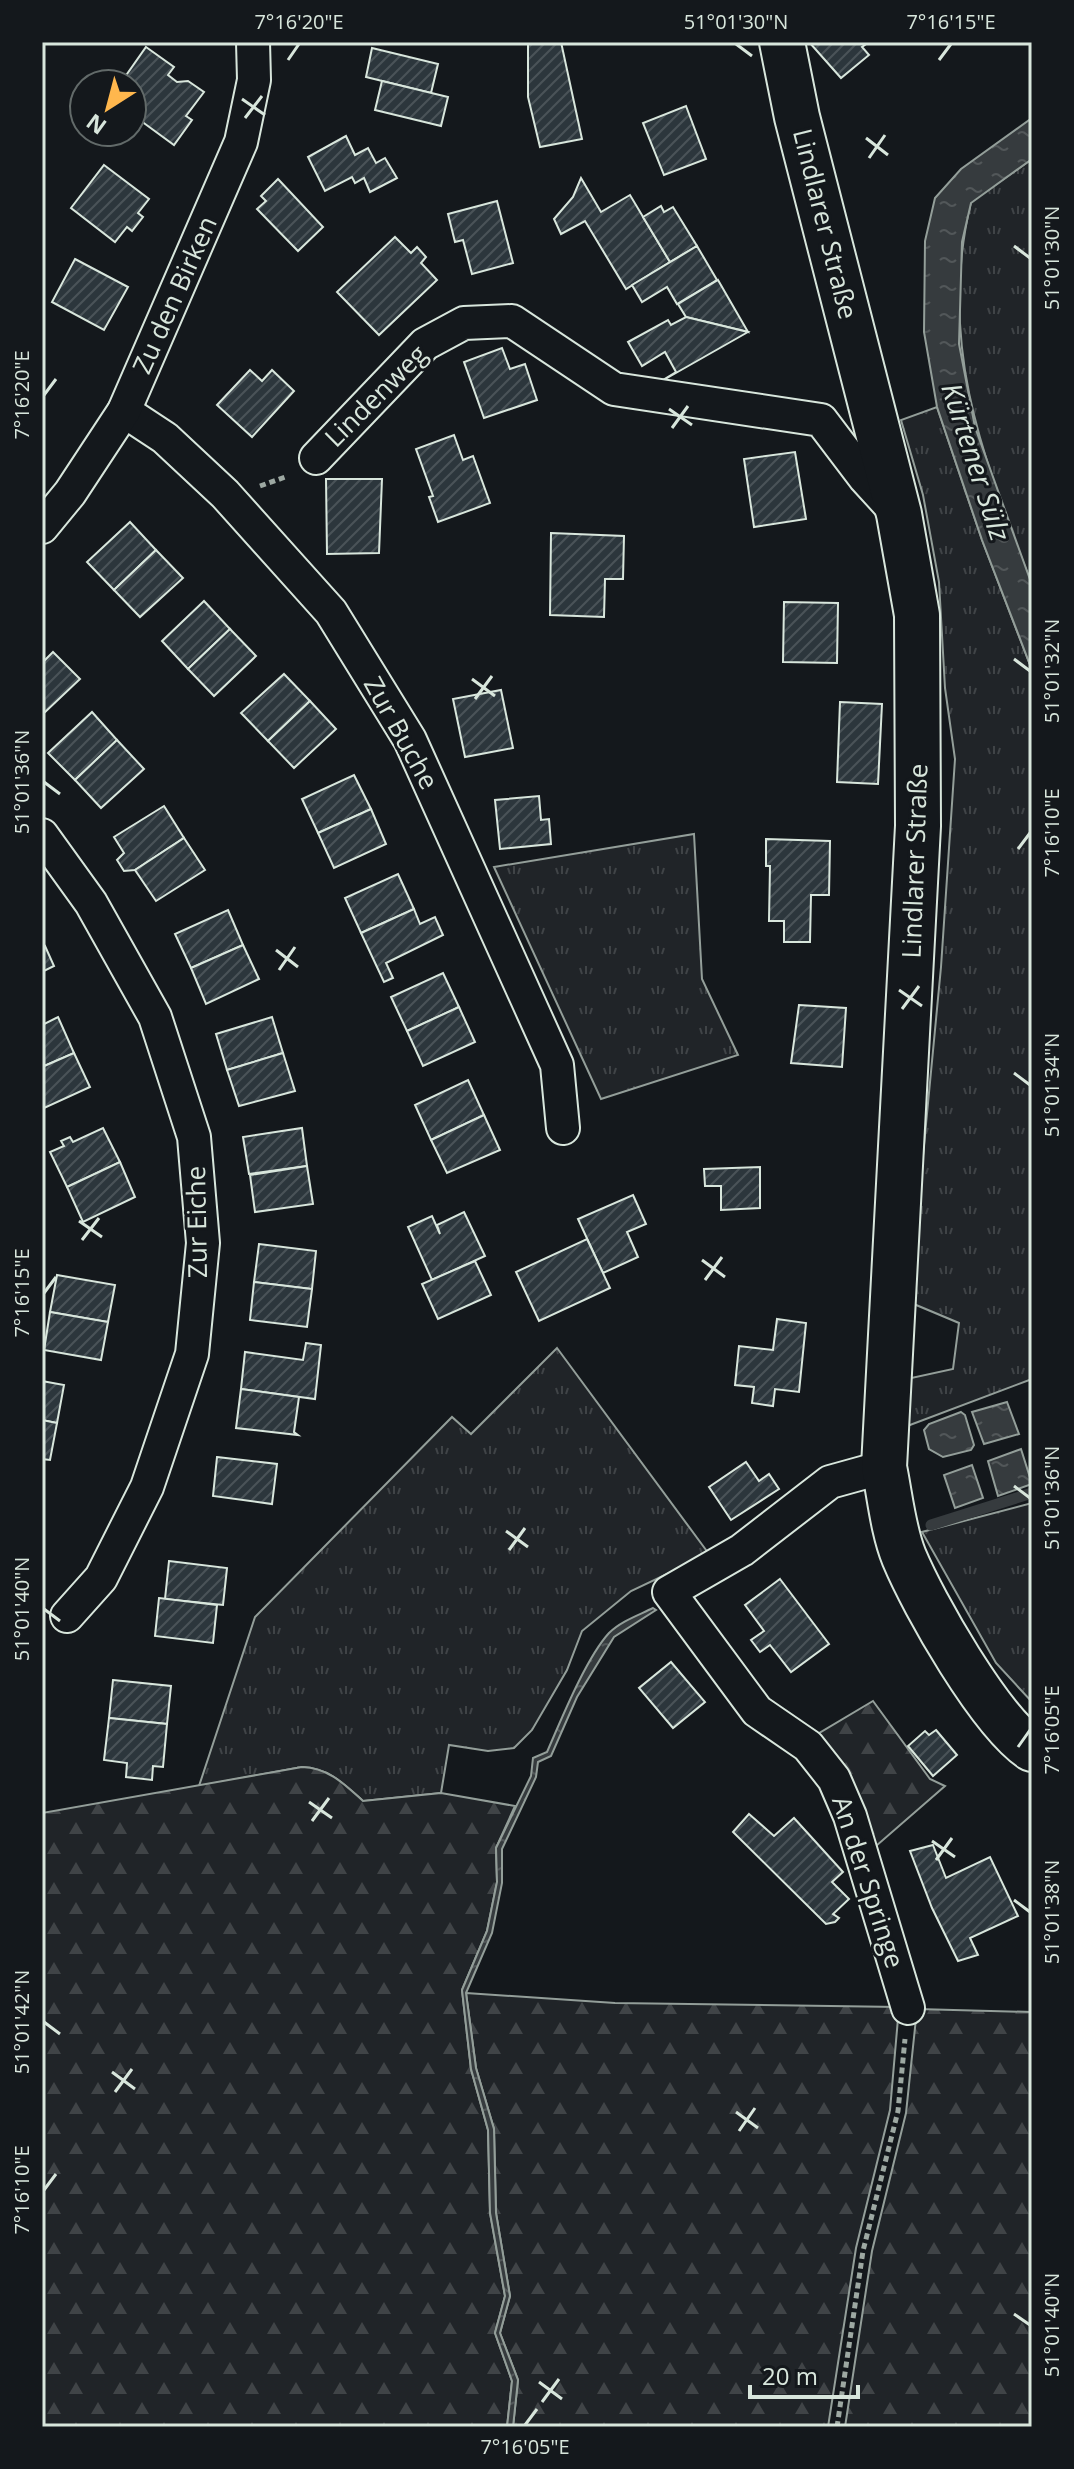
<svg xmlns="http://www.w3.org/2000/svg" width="1074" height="2469" viewBox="0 0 1074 2469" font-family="'Open Sans',sans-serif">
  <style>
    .grass { fill: url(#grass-tufts); stroke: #939e99; stroke-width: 2 }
    .forest { fill: url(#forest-firs); stroke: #939e99; stroke-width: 2 }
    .water { fill: url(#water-ripples); stroke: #939e99; stroke-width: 2 }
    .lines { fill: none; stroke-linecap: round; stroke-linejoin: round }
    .stream { stroke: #363b3e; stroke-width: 11 }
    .building { fill: url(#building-hatch); stroke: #d8e6dc; stroke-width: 2 }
    .minor-casing { stroke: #d8e6dc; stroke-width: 36 }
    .secondary-casing { stroke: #d8e6dc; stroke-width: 48 }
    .path { stroke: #9da8a2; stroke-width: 5; stroke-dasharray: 6 4; stroke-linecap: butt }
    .minor { stroke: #14181c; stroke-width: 32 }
    .secondary { stroke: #14181c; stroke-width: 44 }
    .ticks { fill: none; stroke: #d8e6dc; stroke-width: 3 }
    .labels { text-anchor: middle; stroke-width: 6; stroke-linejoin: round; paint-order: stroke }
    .street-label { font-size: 26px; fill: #d8e6dc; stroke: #14181c }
    .water-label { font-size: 28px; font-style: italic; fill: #d8e6dc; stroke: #14181c }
    .neatline { fill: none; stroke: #d8e6dc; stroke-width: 3 }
    .ticks-label { font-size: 20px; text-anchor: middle; fill: #d8e6dc }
  </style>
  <defs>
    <pattern id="grass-tufts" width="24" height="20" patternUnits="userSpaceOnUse" patternTransform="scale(2)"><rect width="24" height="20" fill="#202428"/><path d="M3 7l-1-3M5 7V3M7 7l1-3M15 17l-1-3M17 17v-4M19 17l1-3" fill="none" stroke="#404447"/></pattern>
    <pattern id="forest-firs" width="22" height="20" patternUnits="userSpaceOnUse" patternTransform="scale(2)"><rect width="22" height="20" fill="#202428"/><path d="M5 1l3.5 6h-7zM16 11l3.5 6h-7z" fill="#404447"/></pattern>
    <pattern id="water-ripples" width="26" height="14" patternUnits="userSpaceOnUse" patternTransform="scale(2)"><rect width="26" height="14" fill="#363b3e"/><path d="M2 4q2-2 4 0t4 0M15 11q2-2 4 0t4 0" fill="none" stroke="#525759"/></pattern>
    <pattern id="building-hatch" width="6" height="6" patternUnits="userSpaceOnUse" patternTransform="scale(2)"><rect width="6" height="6" fill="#2c363c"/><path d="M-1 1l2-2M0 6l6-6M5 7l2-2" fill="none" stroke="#4a5358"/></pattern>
  </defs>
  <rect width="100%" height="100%" fill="#14181c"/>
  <!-- grass -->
  <g class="grass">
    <path d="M1032,159V585C982,455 937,343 971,202Z"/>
    <polygon points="937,407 982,540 1032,670 1032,1379 902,1428 902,1380 953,1369 959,1323 909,1302 941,967 955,759 945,688 939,582 923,495 901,420"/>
    <polygon points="694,834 702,979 738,1055 601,1099 494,867"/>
    <path d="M557,1348L709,1554L631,1591L582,1631L567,1670L532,1730L514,1748L488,1751L449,1745L441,1793L363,1801C344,1784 329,1768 302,1767L199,1786L255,1617L452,1417L471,1434Z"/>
    <polygon points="1032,1503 1032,1702 996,1663 922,1532"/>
  </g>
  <!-- forest -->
  <g class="forest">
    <polygon points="873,1701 930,1779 945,1786 868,1853 811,1738"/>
    <path d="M302,1767C329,1768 344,1784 363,1801L441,1793L515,1806L496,1848L497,1882L487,1931L462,1990L471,2069L488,2130L490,2213L505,2296L495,2333L512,2381L507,2427H42V1813Z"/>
    <polygon points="466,1993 615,2003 899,2007 890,2110 856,2248 828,2427 513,2427 518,2380 500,2333 510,2296 496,2213 494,2129 476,2068"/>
    <polygon points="917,2009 1032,2012 1032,2427 845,2427 872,2251 906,2113"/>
  </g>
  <!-- water -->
  <g class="water">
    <polygon points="1032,118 1032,159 971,203 962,242 959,344 975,427 1032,585 1032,670 982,540 937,407 924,332 925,241 935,198 961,169"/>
    <polygon points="1007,1402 1019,1434 984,1444 972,1412"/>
    <polygon points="961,1412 965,1415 974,1445 971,1450 943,1457 929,1449 924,1430 929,1424"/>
    <polygon points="1021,1449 1032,1484 998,1496 988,1461"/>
    <polygon points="972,1465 983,1498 955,1508 944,1475"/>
    <path d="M653,1608L656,1610L614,1637L577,1697L551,1756L538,1762L536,1777L502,1849V1883L492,1933L466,1993L476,2068L494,2129L496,2213L510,2296L500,2333L518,2380L513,2427H507L512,2381L495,2333L505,2296L490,2213L488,2130L471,2069L462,1990L487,1931L497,1882L496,1848L531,1776L533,1758L547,1752C561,1720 586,1658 609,1633C621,1621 639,1615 653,1608Z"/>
  </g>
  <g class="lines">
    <!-- stream -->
    <polyline class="stream" points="931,1525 1032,1493"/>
  </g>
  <!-- building -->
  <g class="building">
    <polygon points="528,42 561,42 582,139 540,147 528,97"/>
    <polygon points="809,42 869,42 862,47 869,55 841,78"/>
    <polygon points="146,47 174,67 168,75 177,82 188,81 204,92 186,116 192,120 174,145 137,118 132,124 132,84 120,84"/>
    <polygon points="372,48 438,64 431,93 366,77"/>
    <polygon points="382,81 448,97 441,126 375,110"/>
    <polygon points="686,106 706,159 664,175 643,123"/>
    <polygon points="346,136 355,155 368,148 376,163 385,158 397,178 370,192 364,178 355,183 352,177 325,191 308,157"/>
    <polygon points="104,165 149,199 138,213 143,217 132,231 127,227 115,242 71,208"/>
    <polygon points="581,178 601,212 630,195 670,262 626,289 585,221 561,234 554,219 573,197"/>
    <polygon points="278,179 323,227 298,251 257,209 266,201 261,196"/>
    <polygon points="497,201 513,263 472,274 463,240 455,242 448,214"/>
    <polygon points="661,206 664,212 673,207 697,246 670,262 643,217"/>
    <polygon points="395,237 411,253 417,247 426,257 421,263 437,280 379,335 337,292"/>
    <polygon points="697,246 717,280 677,304 667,287 642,302 632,285"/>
    <polygon points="75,259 128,287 104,330 52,302"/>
    <polygon points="718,280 748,332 686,317 678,304"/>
    <polygon points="686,317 748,332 653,386 676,372 665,352 642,366 628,342 668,320 671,325"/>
    <polygon points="502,348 510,369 525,364 537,400 484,418 464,362"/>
    <polygon points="250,370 262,381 272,370 294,391 252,437 217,405"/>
    <polygon points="454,435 463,460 473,456 490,503 438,522 429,497 433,496 416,449"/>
    <polygon points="795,452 806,519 754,527 744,459"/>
    <polygon points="326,479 382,479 379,553 327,554"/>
    <polygon points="130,522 156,550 114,590 87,562"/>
    <polygon points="551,533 624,536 623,579 605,579 604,617 550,615"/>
    <polygon points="156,550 183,578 140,617 114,590"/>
    <polygon points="204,601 230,629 188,669 162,641"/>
    <polygon points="784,602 838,603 837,663 783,662"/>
    <polygon points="230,629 256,656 214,696 188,669"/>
    <polygon points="53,652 80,679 42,715 42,663"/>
    <polygon points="284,674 310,701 268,741 241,713"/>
    <polygon points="501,690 513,748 465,757 453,699"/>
    <polygon points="310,701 336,729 294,768 268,741"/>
    <polygon points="840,702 882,704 878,784 837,782"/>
    <polygon points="92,712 117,740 75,780 48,753"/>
    <polygon points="117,740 144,769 101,808 75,780"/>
    <polygon points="354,775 371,809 318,833 302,799"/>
    <polygon points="539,796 541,820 549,819 551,844 500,849 495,800"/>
    <polygon points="164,806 184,838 135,870 124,871 117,860 124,853 114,837"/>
    <polygon points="371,809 386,844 334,868 318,833"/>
    <polygon points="184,838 205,870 156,901 135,870"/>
    <polygon points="766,839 830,841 829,895 811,895 810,942 784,942 784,921 769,921 770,866 766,866"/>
    <polygon points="398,874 414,909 361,933 345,898"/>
    <polygon points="414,909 420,924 435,917 443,935 386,963 393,978 384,982 361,933"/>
    <polygon points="228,910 243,945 191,968 175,934"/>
    <polygon points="243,945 259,979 206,1004 191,968"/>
    <polygon points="45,946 54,966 42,972 42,948"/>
    <polygon points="443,973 459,1007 407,1031 391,997"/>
    <polygon points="799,1005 846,1008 842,1067 791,1063"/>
    <polygon points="459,1007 475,1042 423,1066 407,1031"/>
    <polygon points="58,1017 74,1053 42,1067 42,1025"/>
    <polygon points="272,1017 283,1053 227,1070 216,1034"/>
    <polygon points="74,1053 90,1087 42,1109 42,1067"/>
    <polygon points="283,1053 295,1091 239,1106 227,1070"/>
    <polygon points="468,1080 484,1115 431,1140 415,1105"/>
    <polygon points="484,1115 500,1150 447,1173 431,1140"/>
    <polygon points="103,1128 120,1162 67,1187 50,1152 64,1146 61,1141 70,1137 73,1142"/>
    <polygon points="302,1128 307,1166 249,1174 243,1137"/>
    <polygon points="120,1162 135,1197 83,1222 67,1187"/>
    <polygon points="307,1166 313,1204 255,1212 250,1175"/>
    <polygon points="760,1167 760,1208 721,1210 721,1186 705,1186 704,1169"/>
    <polygon points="633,1195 646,1224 627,1232 638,1257 603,1273 578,1219"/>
    <polygon points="464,1212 485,1256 432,1280 408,1227 432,1216 440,1234 437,1225"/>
    <polygon points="587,1239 610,1288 539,1321 516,1272"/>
    <polygon points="259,1244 316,1251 312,1289 254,1282"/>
    <polygon points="475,1261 491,1295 438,1319 422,1284"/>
    <polygon points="57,1275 115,1285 108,1322 50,1312"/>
    <polygon points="254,1282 312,1289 307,1327 250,1320"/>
    <polygon points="50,1312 108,1322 101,1360 44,1350"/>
    <polygon points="777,1319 806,1323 799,1392 775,1389 773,1406 752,1403 754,1387 735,1385 739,1346 773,1350"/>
    <polygon points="306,1343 321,1345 315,1399 241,1389 245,1352 303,1360"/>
    <polygon points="42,1381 64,1385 57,1423 42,1420"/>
    <polygon points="241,1389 299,1397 294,1432 298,1435 236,1428"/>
    <polygon points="42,1420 57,1423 50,1460 42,1459"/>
    <polygon points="217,1457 277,1464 272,1504 213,1496"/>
    <polygon points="746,1462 759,1481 769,1474 779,1489 731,1520 709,1487"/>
    <polygon points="169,1561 227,1568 223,1605 165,1599"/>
    <polygon points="780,1579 829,1644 791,1672 770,1645 760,1652 751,1640 764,1631 745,1605"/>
    <polygon points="159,1598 217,1605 213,1643 155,1636"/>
    <polygon points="671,1662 705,1702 673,1728 639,1688"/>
    <polygon points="113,1680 171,1686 167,1724 109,1718"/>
    <polygon points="109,1718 167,1724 163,1767 153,1766 152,1780 126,1777 127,1763 104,1760"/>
    <polygon points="936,1730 957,1755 933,1776 908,1746 925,1731 929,1735"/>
    <polygon points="749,1814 774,1836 794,1818 843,1872 832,1882 849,1899 833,1914 839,1918 835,1922 826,1924 733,1832"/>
    <polygon points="933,1845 946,1878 990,1857 1018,1916 970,1938 978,1955 958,1961 932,1908 910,1851"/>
  </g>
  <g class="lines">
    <!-- minor casing -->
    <g class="minor-casing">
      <g id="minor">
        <polyline points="124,411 165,438 225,494 331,612 410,740 557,1065 563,1128"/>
        <polyline points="316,458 425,344 464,323 512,321 614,389 821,420 865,478 896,512"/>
        <polyline points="42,527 70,493 124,411 241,142 254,80 253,42"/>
        <polyline points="42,835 91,903 155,1017 194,1137 203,1243 192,1354 147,1487 101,1578 67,1616"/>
        <polyline points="884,1467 830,1482 742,1550 669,1592 757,1711 808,1746 834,1779 850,1816 908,2008"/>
      </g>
    </g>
    <!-- secondary casing -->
    <g class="secondary-casing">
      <path id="secondary" d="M782,42L797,117L899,514L917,615L918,826L884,1467C890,1496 893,1530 904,1557C924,1605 990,1721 1032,1749"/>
    </g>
    <!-- path -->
    <g class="path">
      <polyline points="260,486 288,476"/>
      <polyline points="837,2427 863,2251 898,2111 905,2039"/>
    </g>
    <!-- minor -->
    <use href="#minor" class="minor"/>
    <!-- secondary -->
    <use href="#secondary" class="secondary"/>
  </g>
  <!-- ticks -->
  <path class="ticks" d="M736,44L752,56M288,60L299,44M939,60L951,44M242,99L265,115M245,118L262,96M866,138L888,155M869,158L885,135M1014,246L1030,258M44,395L56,379M669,409L692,425M672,428L688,406M1014,659L1030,671M472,679L495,696M475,699L492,676M44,782L60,794M1018,849L1030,833M276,950L298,967M279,970L295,947M899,990L922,1006M902,1009L919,986M1014,1073L1030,1085M79,1221L102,1237M82,1240L99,1218M702,1260L725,1277M705,1280L722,1257M44,1293L56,1277M1014,1486L1030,1498M506,1531L528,1547M509,1550L525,1528M44,1609L60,1621M1018,1747L1030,1730M309,1802L332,1818M312,1821L329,1798M932,1841L955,1857M936,1860L952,1838M1014,1900L1030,1912M44,2022L60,2034M112,2072L135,2089M115,2092L132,2069M736,2112L758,2128M739,2131L755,2108M44,2190L56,2174M1014,2314L1030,2325M539,2382L562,2399M542,2402L559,2379M525,2425L537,2409"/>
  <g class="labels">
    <!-- street labels -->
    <g class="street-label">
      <text transform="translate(825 224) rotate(76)" y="9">Lindlarer Straße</text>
      <text transform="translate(175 295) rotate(-66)" y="9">Zu den Birken</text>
      <text transform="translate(376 396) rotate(-45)" y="9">Lindenweg</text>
      <text transform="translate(401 733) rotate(61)" y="9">Zur Buche</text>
      <text transform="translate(915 861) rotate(-88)" y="9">Lindlarer Straße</text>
      <text transform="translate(197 1222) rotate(-91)" y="9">Zur Eiche</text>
      <text transform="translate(868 1882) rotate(72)" y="9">An der Springe</text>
    </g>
    <!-- water labels -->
    <g class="water-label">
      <text transform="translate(976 462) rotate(72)" y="10">Kürtener Sülz</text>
    </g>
  </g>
  <!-- border -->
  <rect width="1074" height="2469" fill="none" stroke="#14181c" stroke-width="88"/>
  <!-- north arrow -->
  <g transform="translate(108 108) rotate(216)"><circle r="38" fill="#14181c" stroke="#626a69" stroke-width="2"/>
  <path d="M0-6L14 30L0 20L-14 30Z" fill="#ffb74d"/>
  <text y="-12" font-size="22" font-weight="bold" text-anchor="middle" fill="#d8e6dc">N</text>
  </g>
  <!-- scale -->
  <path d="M750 2385v12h108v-12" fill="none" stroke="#d8e6dc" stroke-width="4"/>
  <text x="762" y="2385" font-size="24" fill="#d8e6dc" stroke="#14181c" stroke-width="6" paint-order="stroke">20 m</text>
  <rect x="44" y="44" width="986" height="2381" class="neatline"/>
  <g class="ticks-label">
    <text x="299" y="29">7°16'20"E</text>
    <text x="736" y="29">51°01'30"N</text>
    <text x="951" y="29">7°16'15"E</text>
    <text transform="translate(1052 258) rotate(-90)" y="7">51°01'30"N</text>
    <text transform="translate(22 395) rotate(-90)" y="7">7°16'20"E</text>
    <text transform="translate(1052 671) rotate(-90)" y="7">51°01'32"N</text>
    <text transform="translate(22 782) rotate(-90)" y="7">51°01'36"N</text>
    <text transform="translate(1052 833) rotate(-90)" y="7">7°16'10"E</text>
    <text transform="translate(1052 1085) rotate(-90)" y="7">51°01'34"N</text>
    <text transform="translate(22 1293) rotate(-90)" y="7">7°16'15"E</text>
    <text transform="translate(1052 1498) rotate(-90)" y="7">51°01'36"N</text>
    <text transform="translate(22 1609) rotate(-90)" y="7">51°01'40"N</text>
    <text transform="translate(1052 1730) rotate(-90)" y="7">7°16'05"E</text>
    <text transform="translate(1052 1912) rotate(-90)" y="7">51°01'38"N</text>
    <text transform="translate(22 2022) rotate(-90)" y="7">51°01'42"N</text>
    <text transform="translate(22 2190) rotate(-90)" y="7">7°16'10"E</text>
    <text transform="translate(1052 2325) rotate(-90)" y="7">51°01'40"N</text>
    <text x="525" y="2454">7°16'05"E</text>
  </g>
</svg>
